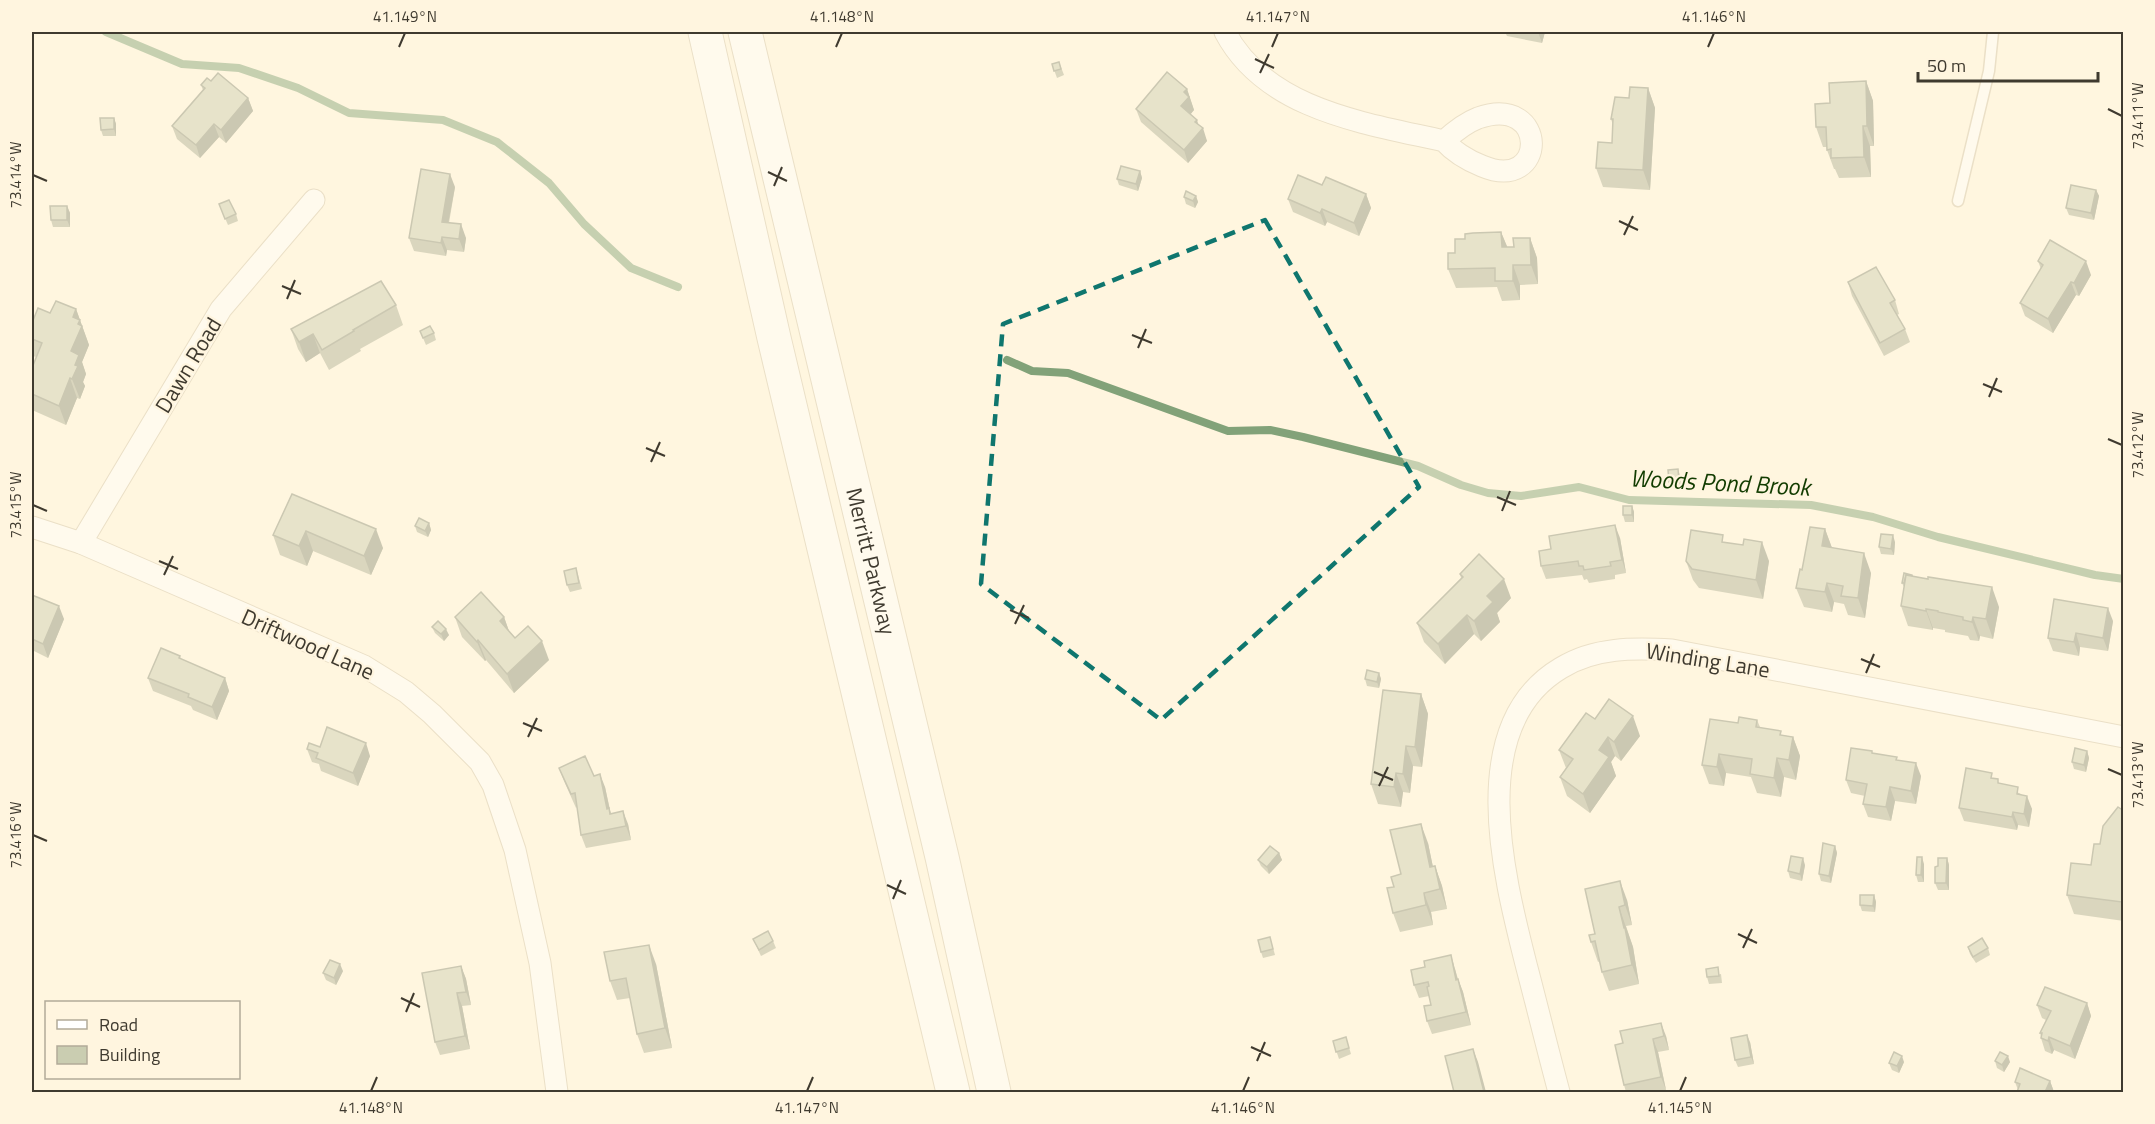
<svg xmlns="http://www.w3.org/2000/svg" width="2155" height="1124" viewBox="0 0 2155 1124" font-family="'Titillium Web',sans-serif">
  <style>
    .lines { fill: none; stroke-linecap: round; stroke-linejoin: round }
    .stream { stroke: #82a279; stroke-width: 8 }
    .lane-casing { stroke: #d2c5ab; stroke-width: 13 }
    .street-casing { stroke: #d2c5ab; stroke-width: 23 }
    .highway-casing { stroke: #d2c5ab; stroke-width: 35 }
    .lane { stroke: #fff; stroke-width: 10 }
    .street { stroke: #fff; stroke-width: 21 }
    .highway { stroke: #fff; stroke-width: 33 }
    .wall { fill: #aeb098 }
    .shaded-wall { fill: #8d907c }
    .building { fill: #cacdb1; stroke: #8d907c; stroke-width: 1.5 }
    .marked { fill: none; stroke: #0f766e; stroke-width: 4.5; stroke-dasharray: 12 8; stroke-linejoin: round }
    .ticks { fill: none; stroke: #3f3a2f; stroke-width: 2 }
    .labels { text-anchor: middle; stroke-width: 4.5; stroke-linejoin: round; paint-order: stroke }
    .street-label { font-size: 22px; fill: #3f3a2f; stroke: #fff5df }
    .water-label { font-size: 24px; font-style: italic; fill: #123c00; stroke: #fff5df }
    .neatline { fill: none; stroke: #3f3a2f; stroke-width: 2 }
    .ticks-label { font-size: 15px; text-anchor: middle; fill: #3f3a2f }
  </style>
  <rect width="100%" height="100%" fill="#fff5df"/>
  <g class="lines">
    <!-- stream -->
    <g class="stream">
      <polyline points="106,32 182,64 239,68 298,88 349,113 443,120 497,142 549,183 584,224 631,268 678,287"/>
      <polyline points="1007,360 1032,371 1068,373 1228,431 1270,430 1303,437 1418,466 1461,485 1488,493 1521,496 1579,487 1629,500 1811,505 1873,517 1938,537 2095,575 2124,579"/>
    </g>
    <!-- lane casing -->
    <g class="lane-casing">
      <polyline id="lane" points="1958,201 1989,71 1993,32"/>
    </g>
    <!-- street casing -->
    <g class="street-casing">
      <g id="street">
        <path d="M1225,32C1266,110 1365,123 1444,141C1454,152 1467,160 1482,166C1548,194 1549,93 1478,118C1465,123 1454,132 1444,141"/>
        <polyline points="32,527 81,543 364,666 406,692 432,714 480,762 493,785 515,850 540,963 557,1092"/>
        <polyline points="81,543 221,309 314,200"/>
        <path d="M1559,1092C1548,1051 1538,1010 1527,968C1505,881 1463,726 1561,668C1595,647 1634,648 1672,650L2124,737"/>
      </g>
    </g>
    <!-- highway casing -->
    <g class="highway-casing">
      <g id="highway">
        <polyline points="705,32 774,338 953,1092"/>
        <path id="s1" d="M745,32L942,857L994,1092"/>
      </g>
    </g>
    <!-- lane -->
    <use href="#lane" class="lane"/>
    <!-- street -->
    <use href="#street" class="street"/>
    <!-- highway -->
    <use href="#highway" class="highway"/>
  </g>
  <!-- wall -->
  <g class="wall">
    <polygon points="1505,32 1545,32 1542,43 1507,36"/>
    <polygon points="1059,62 1064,75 1057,78 1052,64"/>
    <polygon points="211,81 248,98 253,111 226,143 219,137 200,158 177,139 172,126 203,90 201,85"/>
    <polygon points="1866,81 1873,101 1874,146 1870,146 1871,177 1839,178 1835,169 1834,169 1827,150 1827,147 1823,147 1816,127 1830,103"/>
    <polygon points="1648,88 1655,108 1650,190 1603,187 1596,168 1612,143 1613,125 1611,119 1629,98"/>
    <polygon points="1187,89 1194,110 1190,114 1198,124 1207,141 1188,163 1141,122 1136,109"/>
    <polygon points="114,118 116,124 116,136 103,136 101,130"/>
    <polygon points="1140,171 1142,178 1138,191 1119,185 1117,179"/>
    <polygon points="1322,185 1366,194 1371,208 1359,236 1327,222 1325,226 1293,212 1288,199"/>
    <polygon points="455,187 449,223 466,238 464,252 447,250 446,256 414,251 409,238"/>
    <polygon points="2096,190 2099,196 2094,220 2069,215 2066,208"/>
    <polygon points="1196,196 1198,202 1195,208 1186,204 1184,197"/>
    <polygon points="219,204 236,214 238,221 228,225"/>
    <polygon points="67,206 70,213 70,227 53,227 51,220"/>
    <polygon points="1501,232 1507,247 1514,247 1530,238 1537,258 1538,284 1520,285 1520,300 1502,301 1497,287 1456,288 1448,269 1455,253 1465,239"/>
    <polygon points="2038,261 2091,275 2079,296 2076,295 2053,333 2025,316 2020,303 2041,269"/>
    <polygon points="1848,282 1895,300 1899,314 1897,315 1905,329 1910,342 1884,356 1852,296"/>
    <polygon points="396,305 403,325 360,349 361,351 329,370 320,353 306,362 298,349 291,329"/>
    <polygon points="76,309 89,345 82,362 86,374 83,382 85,386 80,399 77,398 66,425 32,410 32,368 36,357 33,356 32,351 32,323 50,313"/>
    <polygon points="420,331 434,333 436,340 426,345"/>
    <polygon points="1680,476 1681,488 1671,488 1669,482"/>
    <polygon points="292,494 383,548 371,575 313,551 307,566 280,555 273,535"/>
    <polygon points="1632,506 1634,512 1634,522 1625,522 1623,515"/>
    <polygon points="429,523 431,530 428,537 417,532 415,526"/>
    <polygon points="1825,529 1832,548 1871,573 1865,618 1848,615 1844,604 1834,602 1832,612 1804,607 1796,588 1802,570"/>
    <polygon points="1620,538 1626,573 1615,575 1615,579 1589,583 1587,579 1584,580 1582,575 1546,579 1541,566"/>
    <polygon points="1726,542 1769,561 1763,599 1699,588 1693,580 1686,561"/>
    <polygon points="1895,542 1894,555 1881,554 1879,547"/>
    <polygon points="576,568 582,589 570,592 567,585"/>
    <polygon points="1460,574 1511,598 1497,613 1500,622 1481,641 1474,634 1445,664 1424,642 1417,623 1461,578"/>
    <polygon points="1912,575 1913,576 1999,607 1993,639 1980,636 1979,641 1970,640 1968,636 1945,632 1945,630 1933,628 1933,630 1908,626 1901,606 1904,587 1902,583"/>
    <polygon points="32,595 64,619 48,658 32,650"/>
    <polygon points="455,617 504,617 509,631 515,638 549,660 514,693 486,660 485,661 462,637"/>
    <polygon points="2113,621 2108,651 2080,647 2079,656 2053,651 2048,638"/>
    <polygon points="432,627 449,635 444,641 435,633"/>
    <polygon points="180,656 181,659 225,678 229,691 217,720 193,710 191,706 153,691 148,678"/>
    <polygon points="1379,673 1381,679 1379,688 1367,686 1365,679"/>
    <polygon points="1421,694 1428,714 1422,767 1413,766 1410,793 1403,792 1401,807 1378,804 1371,784"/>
    <polygon points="1595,719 1640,736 1621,761 1615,756 1611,762 1616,776 1590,813 1567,796 1560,777 1566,768 1559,750"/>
    <polygon points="1757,720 1760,727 1782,735 1793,737 1800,756 1796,780 1784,777 1781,797 1757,793 1751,777 1726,773 1724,786 1709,784 1702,765 1738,723"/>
    <polygon points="320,747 370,756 358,786 321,771 319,764 312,762 307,749"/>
    <polygon points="2087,751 2089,758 2086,772 2074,769 2072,762"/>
    <polygon points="1872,753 1897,760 1921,776 1916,804 1895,801 1891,821 1868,817 1863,804 1865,796 1851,793 1846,780"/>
    <polygon points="559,768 594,776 605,787 611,814 628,824 631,840 586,848 581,835 577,807 576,808 564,781"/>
    <polygon points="1994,778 2000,784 2021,794 2032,809 2029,827 2018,825 2017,830 1964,821 1959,808"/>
    <polygon points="2124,811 2124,921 2074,914 2067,895 2091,865 2100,844"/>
    <polygon points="1428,843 1433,867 1435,866 1442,886 1447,909 1431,912 1433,925 1400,932 1393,913 1394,887 1401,874"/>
    <polygon points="1835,846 1837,853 1831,883 1821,881 1819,874"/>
    <polygon points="1279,853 1282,860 1269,874 1261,866 1258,860"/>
    <polygon points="1947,858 1949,865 1949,890 1938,890 1935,883 1938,866"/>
    <polygon points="1924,864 1924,882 1918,882 1916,875"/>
    <polygon points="1805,865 1802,881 1790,878 1788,871"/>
    <polygon points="1585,889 1627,900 1632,925 1626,926 1633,947 1639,984 1609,991 1602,972 1600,961 1598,962 1591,942 1595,934"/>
    <polygon points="1874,895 1876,902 1875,912 1862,911 1860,905"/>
    <polygon points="1270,937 1275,955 1263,958 1261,952"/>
    <polygon points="753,939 773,941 776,948 761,956"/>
    <polygon points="1968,947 1988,948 1990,955 1976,963 1970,954"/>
    <polygon points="656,964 672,1048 644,1053 637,1034 630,998 617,1000 610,981"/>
    <polygon points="461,966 466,979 471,1005 462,1006 470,1049 440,1055 435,1042"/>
    <polygon points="1455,969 1458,979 1463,992 1471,1025 1432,1034 1427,1021 1431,1005 1429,996 1419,998 1414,985"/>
    <polygon points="343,971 336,985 326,980 323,973"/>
    <polygon points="1721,974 1722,983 1709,984 1707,977"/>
    <polygon points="2087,1003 2091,1016 2075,1059 2054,1050 2052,1054 2045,1051 2041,1038 2041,1036 2040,1033 2046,1020 2042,1018 2037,1005"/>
    <polygon points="1666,1036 1669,1050 1658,1052 1666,1090 1654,1092 1626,1092 1624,1085 1615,1045"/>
    <polygon points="1346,1037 1351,1054 1339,1059 1333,1041"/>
    <polygon points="1750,1042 1754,1064 1738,1067 1735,1060"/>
    <polygon points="1995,1061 2010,1062 2004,1072 1997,1068"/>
    <polygon points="1904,1062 1899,1073 1892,1070 1889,1063"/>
    <polygon points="2050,1081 2054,1092 2017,1092 2018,1090 2015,1082"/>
  </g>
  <!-- shaded-wall -->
  <g class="shaded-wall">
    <polygon points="1538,32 1545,32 1542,43"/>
    <polygon points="1866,81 1873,101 1874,146 1867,126"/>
    <polygon points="1648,88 1655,108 1650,190 1643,170"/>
    <polygon points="1187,89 1194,110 1186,120 1181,106 1184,92"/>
    <polygon points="248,98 253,111 226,143 221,130"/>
    <polygon points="114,118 116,124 116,136 114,129"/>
    <polygon points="1197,120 1200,130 1203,128 1207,141 1188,163 1184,150 1195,122"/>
    <polygon points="214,124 219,137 200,158 196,145"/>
    <polygon points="1863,126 1870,146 1871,177 1864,157"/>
    <polygon points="1140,171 1142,178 1138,191 1136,184"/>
    <polygon points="450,174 455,187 446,235 442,222"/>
    <polygon points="2096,190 2099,196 2094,220 2091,213"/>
    <polygon points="1366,194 1371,208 1359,236 1354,223"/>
    <polygon points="1196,196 1198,202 1195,208 1193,201"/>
    <polygon points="67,206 70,213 70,227 67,220"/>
    <polygon points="1322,209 1327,222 1325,226 1320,213"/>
    <polygon points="461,224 466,238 464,252 459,239"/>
    <polygon points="1501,232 1509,251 1502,247"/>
    <polygon points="442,237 447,250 446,256 441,243"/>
    <polygon points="1530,238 1537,258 1538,284 1531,265"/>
    <polygon points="2086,261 2091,275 2079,296 2074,283"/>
    <polygon points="1513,265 1520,285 1520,300 1513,281"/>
    <polygon points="2071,282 2076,295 2053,333 2048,319"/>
    <polygon points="76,309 89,345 82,362 86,374 83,382 85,386 80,399 72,379 75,365 71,351 73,317"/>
    <polygon points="313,334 320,353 306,362 299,342"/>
    <polygon points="70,378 77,398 66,425 59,406"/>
    <polygon points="1678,469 1680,476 1681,488 1679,481"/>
    <polygon points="1632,506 1634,512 1634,522 1632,515"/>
    <polygon points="429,523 431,530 428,537 425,531"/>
    <polygon points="1615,525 1620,538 1626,573 1622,560"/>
    <polygon points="376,529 383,548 371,575 364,556"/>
    <polygon points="1825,529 1832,548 1822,546"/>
    <polygon points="306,531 313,551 307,566 299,546"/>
    <polygon points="1893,535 1895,542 1894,555 1891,549"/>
    <polygon points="1762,542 1769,561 1763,599 1756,580"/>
    <polygon points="1864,553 1871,573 1865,618 1858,598"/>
    <polygon points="1504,579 1511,598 1497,613 1500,622 1481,641 1474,621 1487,596"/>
    <polygon points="1827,583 1834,602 1832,612 1825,592"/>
    <polygon points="1992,587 1999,607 1993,639 1986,619"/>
    <polygon points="59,606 64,619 48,658 43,644"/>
    <polygon points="2108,608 2113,621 2108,651 2103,638"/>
    <polygon points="1926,609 1933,628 1933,630 1926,611"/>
    <polygon points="1467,615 1474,634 1445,664 1438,644"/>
    <polygon points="504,617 511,637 500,621"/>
    <polygon points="1973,617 1980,636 1979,641 1972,622"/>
    <polygon points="446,629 449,635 444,641 441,634"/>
    <polygon points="2076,633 2080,647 2079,656 2074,642"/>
    <polygon points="478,640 486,660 485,661 477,642"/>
    <polygon points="542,641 549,660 514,693 507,674"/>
    <polygon points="1379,673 1381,679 1379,688 1377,682"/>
    <polygon points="225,678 229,691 217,720 212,707"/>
    <polygon points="1421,694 1428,714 1422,767 1415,747"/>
    <polygon points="1633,716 1640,736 1621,761 1614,742"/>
    <polygon points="1608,737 1615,756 1611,762 1616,776 1590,813 1583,794 1599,750"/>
    <polygon points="1793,737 1800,756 1796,780 1789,760"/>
    <polygon points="366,743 370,756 358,786 353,773"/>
    <polygon points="1406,746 1413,766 1410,793 1403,774"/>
    <polygon points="2087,751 2089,758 2086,772 2084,765"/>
    <polygon points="1719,754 1726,773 1724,786 1717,767"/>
    <polygon points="1777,758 1784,777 1781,797 1774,778"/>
    <polygon points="1916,763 1921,776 1916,804 1911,791"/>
    <polygon points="1396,773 1403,792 1401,807 1394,787"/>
    <polygon points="600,774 605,787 610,811 614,822 607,809"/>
    <polygon points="1890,787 1895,801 1891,821 1886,807"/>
    <polygon points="2027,796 2032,809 2029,827 2024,814"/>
    <polygon points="623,811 628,824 631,840 626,826"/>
    <polygon points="2013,812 2018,825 2017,830 2012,817"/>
    <polygon points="1421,824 1428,843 1437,887 1430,867"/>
    <polygon points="1835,846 1837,853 1831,883 1829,876"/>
    <polygon points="1279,853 1282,860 1269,874 1267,867"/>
    <polygon points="1922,857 1924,864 1924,882 1921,875"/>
    <polygon points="1803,858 1805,865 1802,881 1800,874"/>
    <polygon points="1947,858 1949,865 1949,890 1946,883"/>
    <polygon points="1435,866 1442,886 1447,909 1440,889"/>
    <polygon points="1620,881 1627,900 1632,925 1625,905"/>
    <polygon points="1424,893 1431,912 1433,925 1426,905"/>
    <polygon points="1874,895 1876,902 1875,912 1873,906"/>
    <polygon points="1619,907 1633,947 1639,984 1632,965"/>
    <polygon points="649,945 656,964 672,1048 665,1028"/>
    <polygon points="1451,955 1455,969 1461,993 1456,980"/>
    <polygon points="340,964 343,971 336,985 334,978"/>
    <polygon points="461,966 466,979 471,1005 466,992"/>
    <polygon points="1458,979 1463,992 1471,1025 1466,1012"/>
    <polygon points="457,993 462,1006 470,1049 465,1036"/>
    <polygon points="2087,1003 2091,1016 2075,1059 2070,1046"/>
    <polygon points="1661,1023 1666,1036 1669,1050 1664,1036"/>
    <polygon points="1747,1035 1750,1042 1754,1064 1751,1057"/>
    <polygon points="2049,1037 2054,1050 2052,1054 2048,1041"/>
    <polygon points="1653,1039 1658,1052 1666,1090 1661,1077"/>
    <polygon points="1473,1049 1478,1062 1486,1092 1484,1092"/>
    <polygon points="1902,1056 1904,1062 1899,1073 1897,1066"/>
    <polygon points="2008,1056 2010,1062 2004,1072 2002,1065"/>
    <polygon points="2050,1081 2054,1092 2045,1092"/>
  </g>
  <!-- building -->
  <g class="building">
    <polygon points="1059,62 1061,69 1054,71 1052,64"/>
    <polygon points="1167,72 1187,89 1184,92 1189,97 1181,106 1197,120 1195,122 1203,128 1184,150 1136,109"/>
    <polygon points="218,73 248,98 221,130 214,124 196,145 172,126 205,88 201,85 207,78 211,81"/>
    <polygon points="1866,81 1867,126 1863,126 1864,157 1831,158 1831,149 1827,150 1826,127 1816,127 1815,104 1830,103 1829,83"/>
    <polygon points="1630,87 1648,88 1643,170 1596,168 1598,142 1612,143 1613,119 1611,119 1615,97 1629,98"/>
    <polygon points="100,118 114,118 114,129 101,130"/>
    <polygon points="1121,166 1140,171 1136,184 1117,179"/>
    <polygon points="421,169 450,174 442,222 461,224 459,239 442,237 441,243 409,238"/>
    <polygon points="1298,175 1322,185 1326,177 1366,194 1354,223 1322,209 1320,213 1288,199"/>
    <polygon points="2071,185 2096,190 2091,213 2066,208"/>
    <polygon points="1186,191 1196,196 1193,201 1184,197"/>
    <polygon points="229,200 236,214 225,219 219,204"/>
    <polygon points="50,206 67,206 67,220 51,220"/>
    <polygon points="1501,232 1502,247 1514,247 1513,238 1530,238 1531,265 1513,265 1513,281 1495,281 1495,268 1448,269 1448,253 1455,253 1455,239 1465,239 1465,234 1473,233"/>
    <polygon points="2050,240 2086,261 2074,283 2071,282 2048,319 2020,303 2043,265 2038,261"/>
    <polygon points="1876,267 1895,300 1890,303 1905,329 1880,343 1848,282"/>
    <polygon points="381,281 396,305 353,330 354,331 322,350 313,334 299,342 291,329"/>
    <polygon points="56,301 76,309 73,317 80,320 78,324 82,326 71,351 79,355 75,365 78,366 72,379 70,378 59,406 32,394 32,368 42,343 32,339 32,323 38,308 50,313"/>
    <polygon points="430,326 434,333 423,338 420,331"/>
    <polygon points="1678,469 1679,481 1669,482 1668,470"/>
    <polygon points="292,494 376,529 364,556 306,531 299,546 273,535"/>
    <rect x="1623" y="506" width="9" height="9"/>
    <polygon points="419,518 429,523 425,531 415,526"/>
    <polygon points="1615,525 1622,560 1610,562 1611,566 1584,570 1583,566 1579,566 1578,561 1541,566 1539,551 1551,549 1549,536"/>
    <polygon points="1810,527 1825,529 1822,546 1864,553 1858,598 1841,596 1843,586 1827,583 1825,592 1796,588 1800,569 1802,570"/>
    <polygon points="1691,530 1723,535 1722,542 1743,545 1744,539 1762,542 1756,580 1692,569 1686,561"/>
    <polygon points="1881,534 1893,535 1891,549 1879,547"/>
    <polygon points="1479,554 1504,579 1487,596 1493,602 1474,621 1467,615 1438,644 1417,623 1463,577 1460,574"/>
    <polygon points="576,568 579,583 567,585 564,571"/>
    <polygon points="1904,573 1912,575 1912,576 1906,575 1904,583 1902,583"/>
    <polygon points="1906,575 1928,579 1928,577 1992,587 1986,619 1973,617 1972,622 1963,620 1963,617 1938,612 1938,611 1926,609 1926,611 1901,606"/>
    <polygon points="481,592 504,617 500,621 515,638 528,626 542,641 507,674 478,640 477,642 455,617"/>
    <polygon points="32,595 59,606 43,644 32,639"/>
    <polygon points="2054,599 2108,608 2103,638 2076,633 2074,642 2048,638"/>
    <polygon points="438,621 446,629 441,634 432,627"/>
    <polygon points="161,648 180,656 179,658 225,678 212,707 188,697 189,694 148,678"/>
    <polygon points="1367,670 1379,673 1377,682 1365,679"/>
    <polygon points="1383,690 1421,694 1415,747 1406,746 1403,774 1396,773 1394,787 1371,784"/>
    <polygon points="1609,699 1633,716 1614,742 1608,737 1599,750 1609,757 1583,794 1560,777 1573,759 1559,750 1586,713 1595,719"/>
    <polygon points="1739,717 1757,720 1756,727 1781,731 1780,735 1793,737 1789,760 1777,758 1774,778 1750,774 1752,759 1719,754 1717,767 1702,765 1710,719 1738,723"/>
    <polygon points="327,727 366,743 353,773 316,758 318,753 307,749 309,743 320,747"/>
    <polygon points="1851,748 1872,751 1872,753 1897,757 1896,760 1916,763 1911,791 1890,787 1886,807 1863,804 1867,784 1846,780"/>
    <polygon points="2075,748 2087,751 2084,765 2072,762"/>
    <polygon points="585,756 594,776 600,774 607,809 609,808 610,814 623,811 626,826 581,835 575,793 571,794 559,768"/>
    <polygon points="1966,768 1992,773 1991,778 1998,779 1998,783 2018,787 2017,794 2027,796 2024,814 2013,812 2012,817 1959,808"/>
    <polygon points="2118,807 2124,811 2124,894 2122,902 2067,895 2071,863 2091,865 2094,844 2100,844 2103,826"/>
    <polygon points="1421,824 1430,867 1435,866 1440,889 1424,893 1426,905 1393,913 1387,888 1394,887 1391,877 1401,874 1390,830"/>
    <polygon points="1823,843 1835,846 1829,876 1819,874"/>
    <polygon points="1270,846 1279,853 1267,867 1258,860"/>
    <polygon points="1791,856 1803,858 1800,874 1788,871"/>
    <polygon points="1917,857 1922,857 1921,875 1916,875"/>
    <polygon points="1938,858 1947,858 1946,883 1935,883 1935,867 1938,866"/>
    <polygon points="1620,881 1625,905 1619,907 1624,928 1625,928 1632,965 1602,972 1595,941 1591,942 1589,935 1595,934 1585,889"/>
    <polygon points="1860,895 1874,895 1873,906 1860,905"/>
    <polygon points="768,931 773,941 759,950 753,939"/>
    <polygon points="1270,937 1273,949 1261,952 1258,940"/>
    <polygon points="1982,938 1988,948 1973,957 1968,947"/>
    <polygon points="649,945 665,1028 637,1034 626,978 610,981 604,952"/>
    <polygon points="1451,955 1456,980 1458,979 1466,1012 1427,1021 1424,1006 1431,1005 1427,987 1429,986 1428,982 1414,985 1411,970 1425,967 1424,961"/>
    <polygon points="330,960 340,964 334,978 323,973"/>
    <polygon points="461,966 466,992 457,993 465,1036 435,1042 422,973"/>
    <polygon points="1718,967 1719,976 1707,977 1706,969"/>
    <polygon points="2045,987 2087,1003 2070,1046 2049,1037 2048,1041 2041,1038 2042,1033 2040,1033 2051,1011 2037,1005"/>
    <polygon points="1661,1023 1664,1036 1653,1039 1661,1077 1624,1085 1615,1045 1623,1043 1620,1031"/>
    <polygon points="1747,1035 1751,1057 1735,1060 1731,1038"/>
    <polygon points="1346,1037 1349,1048 1336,1052 1333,1041"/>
    <polygon points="1473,1049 1484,1092 1454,1092 1445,1056"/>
    <polygon points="1894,1052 1902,1056 1897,1066 1889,1063"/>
    <polygon points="2000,1052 2008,1056 2002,1065 1995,1061"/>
    <polygon points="2020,1068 2050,1081 2045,1092 2047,1092 2017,1092 2020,1084 2015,1082"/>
  </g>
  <!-- marked area -->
  <path d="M0 0H2155V1124H0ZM1265,220L1419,487L1161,720L981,584L1003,324Z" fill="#fff5df" fill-opacity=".55" fill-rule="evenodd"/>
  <path class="marked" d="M1265,220L1419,487L1161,720L981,584L1003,324Z"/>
  <!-- ticks -->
  <path class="ticks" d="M399,47L405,33M836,47L842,33M1272,47L1278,33M1708,47L1714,33M1255,59L1274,68M1260,73L1269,54M2108,109L2122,116M768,172L787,181M33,175L47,181M774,186L782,167M1619,221L1638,230M1624,235L1633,216M282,286L301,294M287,299L295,280M1132,335L1152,343M1138,348L1146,329M1983,384L2002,392M1989,397L1997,378M2108,439L2122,445M646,448L665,456M651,462L660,442M1497,497L1516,505M33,505L47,511M1502,511L1510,491M159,561L178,569M164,575L173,556M1010,610L1029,618M1015,624L1024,605M1861,659L1880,667M1866,673L1874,654M523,723L542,731M528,737L537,718M2108,769L2122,775M1374,772L1393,780M1379,786L1388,767M33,835L47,841M887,885L906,894M893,899L901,880M1738,934L1757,943M1743,948L1752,929M401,998L420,1007M406,1012L414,993M1251,1047L1271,1056M1257,1061L1265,1042M371,1091L377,1077M807,1091L813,1077M1243,1091L1249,1077M1680,1091L1686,1077"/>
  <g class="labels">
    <!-- street labels -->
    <g class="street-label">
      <text transform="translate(188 365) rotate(-59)" y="8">Dawn Road</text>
      <text dy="8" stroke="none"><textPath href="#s1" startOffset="544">Merritt Parkway</textPath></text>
      <text transform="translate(308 644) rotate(24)" y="8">Driftwood Lane</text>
      <text transform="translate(1708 660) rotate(9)" y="8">Winding Lane</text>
    </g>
    <!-- water labels -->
    <g class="water-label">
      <text transform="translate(1720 483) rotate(3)" y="8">Woods Pond Brook</text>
    </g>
  </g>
  <!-- border -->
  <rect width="2155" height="1124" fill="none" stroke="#fff5df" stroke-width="66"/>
  <!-- legend -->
  <rect x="45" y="1001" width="195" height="78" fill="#fff5df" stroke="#b2aa99" stroke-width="1.5"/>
  <rect x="57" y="1020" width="30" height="9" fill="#ffffff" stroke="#b2aa99" stroke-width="1.5"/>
  <text x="99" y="1031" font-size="18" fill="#3f3a2f">Road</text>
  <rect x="57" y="1046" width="30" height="18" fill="#cacdb1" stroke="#b2aa99" stroke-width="1.5"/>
  <text x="99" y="1061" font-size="18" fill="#3f3a2f">Building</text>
  <!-- scale -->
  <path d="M1918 72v9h180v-9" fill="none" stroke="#3f3a2f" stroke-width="3"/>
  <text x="1927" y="72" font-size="18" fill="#3f3a2f" stroke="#fff5df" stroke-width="4.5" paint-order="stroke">50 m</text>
  <rect x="33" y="33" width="2089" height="1058" class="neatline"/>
  <g class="ticks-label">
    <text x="405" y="22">41.149°N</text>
    <text x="842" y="22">41.148°N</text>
    <text x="1278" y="22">41.147°N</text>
    <text x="1714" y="22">41.146°N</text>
    <text transform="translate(2138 116) rotate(-90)" y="5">73.411°W</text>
    <text transform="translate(16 175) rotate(-90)" y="5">73.414°W</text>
    <text transform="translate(2138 445) rotate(-90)" y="5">73.412°W</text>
    <text transform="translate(16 505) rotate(-90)" y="5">73.415°W</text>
    <text transform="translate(2138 775) rotate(-90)" y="5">73.413°W</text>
    <text transform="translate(16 835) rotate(-90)" y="5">73.416°W</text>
    <text x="371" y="1113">41.148°N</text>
    <text x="807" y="1113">41.147°N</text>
    <text x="1243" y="1113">41.146°N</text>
    <text x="1680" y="1113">41.145°N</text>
  </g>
</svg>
